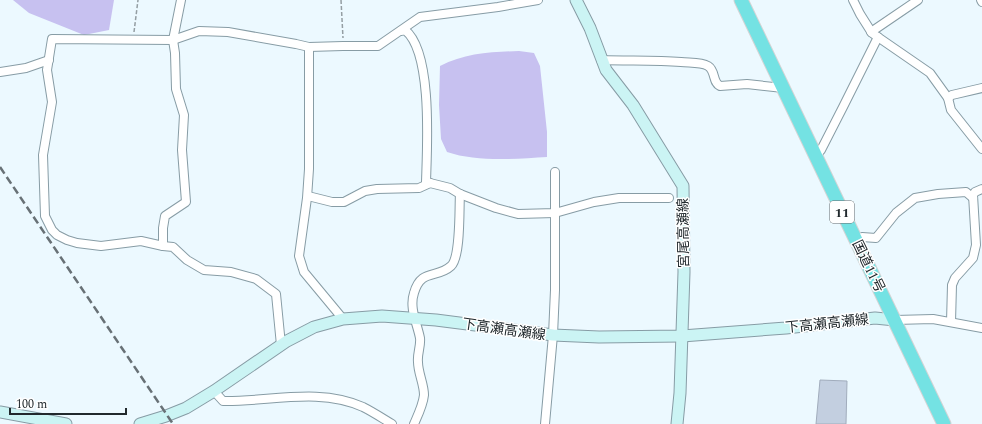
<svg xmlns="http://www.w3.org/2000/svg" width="982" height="424" viewBox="0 0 982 424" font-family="Spectral,'Noto Sans JP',serif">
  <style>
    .water { fill: #c7c1f0 }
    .building { fill: #c3cfe0; stroke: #a1acbc }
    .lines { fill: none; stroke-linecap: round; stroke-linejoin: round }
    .minor-casing { stroke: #879ca5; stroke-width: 10 }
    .secondary-casing { stroke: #879ca5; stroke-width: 13 }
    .trunk-casing { stroke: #d3d4d5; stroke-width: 15 }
    .path { stroke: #949ea3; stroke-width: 1.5; stroke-dasharray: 4 2; stroke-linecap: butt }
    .minor { stroke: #fff; stroke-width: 8 }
    .secondary { stroke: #cbf4f4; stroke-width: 11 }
    .trunk { stroke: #74e2e3; stroke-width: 13 }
    .rail { stroke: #687176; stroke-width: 2.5; stroke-dasharray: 8 4; stroke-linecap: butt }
    .labels { text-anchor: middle; stroke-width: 3; stroke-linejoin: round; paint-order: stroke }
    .shield { fill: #fff; stroke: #64696c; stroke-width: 1 }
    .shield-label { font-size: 13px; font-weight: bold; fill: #21292d }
    .street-label { font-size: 14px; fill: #21292d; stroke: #fff }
  </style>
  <rect width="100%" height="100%" fill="#ecf9ff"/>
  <!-- water -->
  <g class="water">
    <polygon points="13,0 114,0 109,30 84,35 29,13"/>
    <path d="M519,51L534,53L540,66L547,132V157C515,159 476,162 447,152L441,139L439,105L440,66C465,53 492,52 519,51Z"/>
  </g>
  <!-- building -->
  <polygon class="building" points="820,380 847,381 846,424 816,424"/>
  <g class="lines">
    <!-- minor casing -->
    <g class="minor-casing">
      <g id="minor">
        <polyline points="853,0 860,14 872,33 930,73 948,98 951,110 982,149"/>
        <polyline points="981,0 982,2"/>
        <path d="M401,31L405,30C433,52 427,148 426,182L450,188L460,194L496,208L518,214L555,213L594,202L619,198H669"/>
        <polyline points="871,32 918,0"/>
        <polyline points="309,47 309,169 307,198 299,256 304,272 343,319"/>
        <path d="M601,60C628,61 655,60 681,62C690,63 701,62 708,66C716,71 712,82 720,86L747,84L783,88"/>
        <polyline points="0,72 26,68 49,60"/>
        <polyline points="948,98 952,95 982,88"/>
        <polyline points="816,156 821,150 843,107 878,37"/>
        <polyline points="308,196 332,202 344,202 365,191 377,189 419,188 430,183"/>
        <polyline points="856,240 862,237 876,238 896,213 915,198 938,194 966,192 973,198"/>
        <polyline points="163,246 163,228 165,216 186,202 182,150 184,115 176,89 175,53 173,40 181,0"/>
        <polyline points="895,320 933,319 982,328"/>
        <polyline points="951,322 952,285 955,278 973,258 976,245 973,195 975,192 982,189"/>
        <polyline points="281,345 276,294 256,279 231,272 204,270 187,260 173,247 163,246 141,241 101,246 77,243 67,240 57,235 52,230 45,216 43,155 52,102 47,70 52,39 173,40 199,31 228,32 296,44 309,47 343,46 378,46 420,17 498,7 538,0"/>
        <path d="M214,391L223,401C269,402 319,387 363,407C373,412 382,418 392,424"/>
        <path d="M414,424C418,415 423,405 424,395C424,384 418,373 418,362C417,354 421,346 420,338C417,323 409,308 414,293C421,268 437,279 451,266C461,257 459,208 460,194"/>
        <polyline points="545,424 553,335 555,290 555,172"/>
      </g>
    </g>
    <!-- secondary casing -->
    <g class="secondary-casing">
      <g id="secondary">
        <polyline points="576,0 590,28 606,70 633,105 683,186 684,272 680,393 677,424"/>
        <polyline points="0,412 66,424"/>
        <polyline points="140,424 166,416 186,408 214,391 287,341 314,327 343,319 382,316 436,320 553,335 599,337 682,336 786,328 875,318 895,320"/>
      </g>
    </g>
    <!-- trunk casing -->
    <g class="trunk-casing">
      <polyline id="trunk" points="741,0 944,424"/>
    </g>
    <!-- path -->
    <g class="path">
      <polyline points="341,0 343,38"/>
      <polyline points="134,32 138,0"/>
    </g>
    <!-- minor -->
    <use href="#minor" class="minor"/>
    <!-- secondary -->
    <use href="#secondary" class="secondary"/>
    <!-- trunk -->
    <use href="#trunk" class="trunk"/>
    <!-- rail -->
    <polyline class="rail" points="0,167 173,424"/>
  </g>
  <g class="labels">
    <!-- shield labels -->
    <rect class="shield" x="830" y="201" width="24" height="22" rx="3"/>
    <g class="shield-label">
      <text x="842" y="217">11</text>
    </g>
    <!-- street labels -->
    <g class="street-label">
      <text transform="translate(683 233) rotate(-91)" y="5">宮尾高瀬線</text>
      <text transform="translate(869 266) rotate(64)" y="5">国道11号</text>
      <text transform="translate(827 323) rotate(-6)" y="5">下高瀬高瀬線</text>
      <text transform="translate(504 329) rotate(8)" y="5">下高瀬高瀬線</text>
    </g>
  </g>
  <!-- scale -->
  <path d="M10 408v6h116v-6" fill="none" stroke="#21292d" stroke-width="2"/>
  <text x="16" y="408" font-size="12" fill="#21292d" stroke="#ffffff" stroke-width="3" paint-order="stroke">100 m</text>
</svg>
